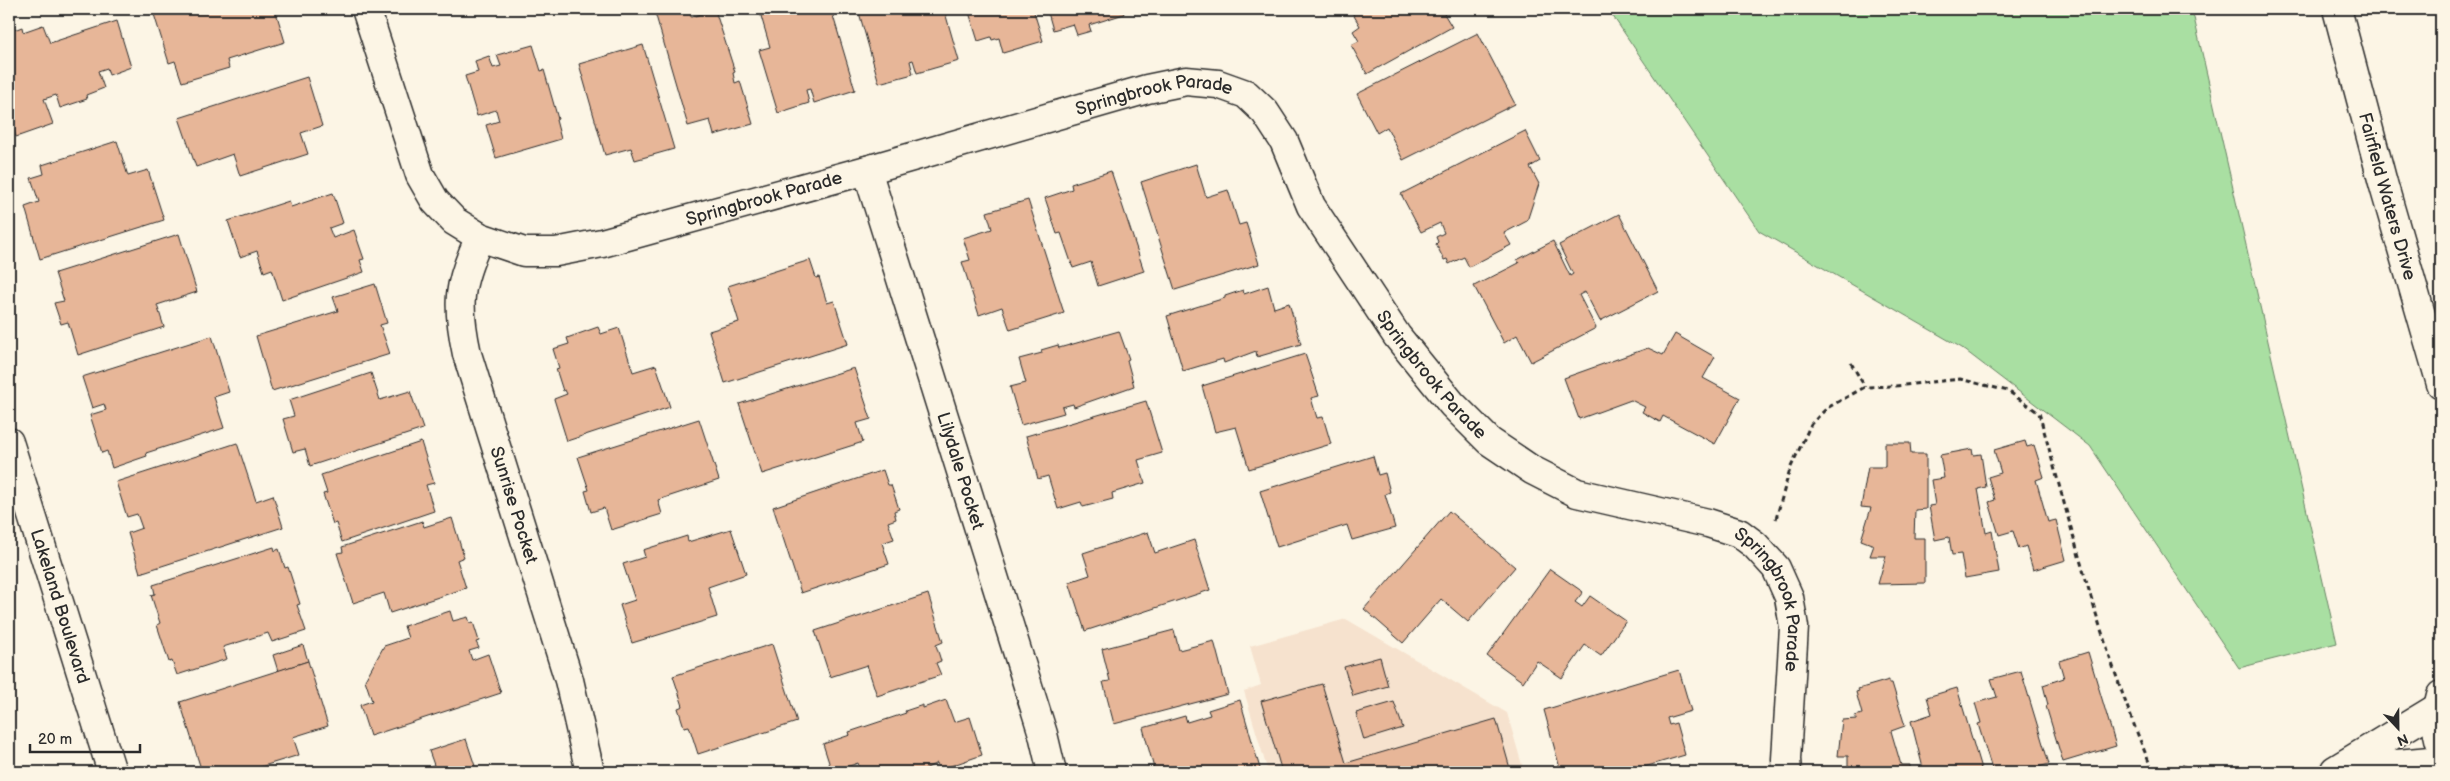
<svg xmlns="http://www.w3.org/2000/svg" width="2450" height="781" viewBox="0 0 2450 781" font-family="'Balsamiq Sans',sans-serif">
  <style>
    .built { fill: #f6e2ce }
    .green { fill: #a9dfa2; stroke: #6a8566 }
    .building { fill: #e7b698; stroke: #2b2b2b }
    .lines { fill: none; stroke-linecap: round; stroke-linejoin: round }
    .street-casing { stroke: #2b2b2b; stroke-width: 31 }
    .secondary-casing { stroke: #2b2b2b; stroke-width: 31 }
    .path { stroke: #2b2b2b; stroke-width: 3; stroke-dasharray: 5 4; stroke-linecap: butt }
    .street { stroke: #fcf5e5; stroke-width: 28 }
    .secondary { stroke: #fcf5e5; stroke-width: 28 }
    .labels { text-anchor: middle; stroke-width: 4; stroke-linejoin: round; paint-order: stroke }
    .street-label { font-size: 18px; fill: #2b2b2b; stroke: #fcf5e5 }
  </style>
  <rect width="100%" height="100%" fill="#fcf5e5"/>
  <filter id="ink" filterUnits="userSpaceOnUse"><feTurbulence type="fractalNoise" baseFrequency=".02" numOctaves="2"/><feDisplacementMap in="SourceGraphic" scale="10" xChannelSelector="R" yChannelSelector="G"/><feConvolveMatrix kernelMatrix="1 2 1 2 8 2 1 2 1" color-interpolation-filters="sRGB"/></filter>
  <g filter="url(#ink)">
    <!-- built -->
    <polygon class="built" points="1346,619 1507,713 1524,772 1268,772 1244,691 1261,685 1250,646"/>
    <!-- green -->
    <polygon class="green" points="1608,9 2192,9 2337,643 2239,668 2090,446 1962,348 1759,231"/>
    <!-- building -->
    <g class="building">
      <polygon points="162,9 275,9 285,42 227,60 229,68 182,82 175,61 169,63 153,11"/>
      <polygon points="654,9 689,9 691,17 715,10 735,72 733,73 735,83 740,81 753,124 714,135 710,120 688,126"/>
      <polygon points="759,9 831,9 855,90 814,103 810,89 806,90 809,103 778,113 759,50 770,47"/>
      <polygon points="858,9 944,9 959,61 917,73 913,60 910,61 913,74 879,83"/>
      <polygon points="968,9 1033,9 1043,41 1003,53 999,38 992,40 991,37 978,41"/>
      <polygon points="1047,9 1122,9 1124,14 1089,25 1091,31 1077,35 1073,24 1053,30"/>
      <polygon points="1350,9 1448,9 1443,12 1452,27 1367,74 1351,45 1359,41 1353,31 1360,26"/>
      <polygon points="117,21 131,67 109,75 107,68 98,71 104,88 86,95 87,99 60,108 56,95 44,99 53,124 16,137 9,115 9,32 22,27 23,32 43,25 50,43"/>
      <polygon points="1478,33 1515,104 1403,160 1387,127 1377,133 1357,94"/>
      <polygon points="533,45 541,71 544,70 558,119 556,120 561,139 496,158 486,125 499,121 496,110 477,116 465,76 478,72 475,61 489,56 493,68 501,66 497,55"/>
      <polygon points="643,45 674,149 635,160 631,148 605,155 579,64"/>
      <polygon points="307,77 322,126 301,133 308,154 240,176 233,154 196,167 179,118"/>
      <polygon points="1525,131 1540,161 1530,167 1539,184 1527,221 1504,233 1511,245 1469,267 1464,257 1449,264 1447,259 1444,260 1436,244 1438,242 1436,237 1444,233 1440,223 1421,232 1401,194"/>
      <polygon points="117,141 128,176 148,170 164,220 40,259 25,207 39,202 31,178 44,174 42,165"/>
      <polygon points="1196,164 1206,197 1228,190 1239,225 1246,223 1259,264 1175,290 1141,182"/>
      <polygon points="1111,171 1144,271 1098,286 1091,262 1073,268 1061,233 1057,234 1045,198 1072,189 1071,184"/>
      <polygon points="333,193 343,223 329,228 333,238 354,230 364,259 360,260 364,272 282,300 272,269 264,272 257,251 240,257 228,221 289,201 291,207"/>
      <polygon points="1028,200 1064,313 1010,330 1002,307 979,315 962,262 970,260 963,238 992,229 987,212"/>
      <polygon points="1619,214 1658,291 1600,321 1585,292 1579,295 1596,328 1531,362 1517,335 1504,343 1474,286 1519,263 1517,260 1553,241 1570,276 1573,274 1559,245"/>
      <polygon points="179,234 197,292 157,305 164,327 78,355 68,322 61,324 54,303 64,301 55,273"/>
      <polygon points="810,260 816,278 819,277 827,303 834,301 848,344 725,383 709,331 739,322 728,286"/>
      <polygon points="375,284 387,323 380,325 390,354 272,391 256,336 338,311 333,297"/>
      <polygon points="1268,286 1274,308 1289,303 1301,344 1257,357 1256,351 1224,363 1223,359 1183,371 1167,316 1225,298 1225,296 1243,290 1244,294"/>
      <polygon points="598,327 601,334 619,328 633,372 656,365 670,407 567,441 554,399 567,394 565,390 563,391 556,369 559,368 553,349 569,344 567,338"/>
      <polygon points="1119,331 1129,359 1127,360 1134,386 1074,407 1073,404 1062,407 1064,413 1021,425 1010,387 1026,383 1019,359 1042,353 1041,350 1058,345 1059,348"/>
      <polygon points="1675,334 1715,357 1703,378 1740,398 1715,444 1663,416 1660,422 1642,412 1645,407 1631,400 1579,419 1564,378 1648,348 1663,355"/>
      <polygon points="212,336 229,392 214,397 224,428 146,453 147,456 112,468 107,451 102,453 90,415 106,410 104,404 92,408 82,377"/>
      <polygon points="1305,354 1319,396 1311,398 1317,418 1323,417 1331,444 1249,469 1236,427 1215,432 1202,386"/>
      <polygon points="854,368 871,419 857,423 863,442 762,474 739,404"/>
      <polygon points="371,373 380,400 410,391 423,429 310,466 305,449 293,452 283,419 294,416 289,400"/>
      <polygon points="1146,401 1162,453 1138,460 1145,483 1112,493 1113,499 1083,507 1081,502 1058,509 1048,476 1038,479 1026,436"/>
      <polygon points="699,419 719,480 658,500 662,514 611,530 604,508 591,512 585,491 589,490 578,457"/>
      <polygon points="2025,441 2027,447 2034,445 2044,477 2036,480 2048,522 2056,520 2066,560 2033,570 2026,546 2019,549 2013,531 1999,535 1989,502 1995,500 1988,477 2001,473 1994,450"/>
      <polygon points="421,442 434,483 426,485 434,511 342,542 336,523 333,524 323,494 327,493 321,475"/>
      <polygon points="237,443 256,501 273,495 283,527 140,573 128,533 142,528 137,514 127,517 116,482"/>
      <polygon points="1885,443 1910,443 1911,454 1926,454 1926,509 1915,510 1914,538 1925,538 1925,583 1878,584 1886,556 1870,556 1874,545 1861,540 1871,508 1861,507 1868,467 1885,467"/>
      <polygon points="1972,449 1973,455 1981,454 1986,487 1978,489 1986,533 1992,531 1999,572 1965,578 1961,554 1952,555 1949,537 1935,540 1929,506 1935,505 1931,480 1944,478 1940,455"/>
      <polygon points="1373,456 1378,475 1385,473 1390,492 1385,494 1395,528 1352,540 1347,525 1277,547 1260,491"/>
      <polygon points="883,470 888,485 891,485 899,509 894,511 896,519 888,522 894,539 882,543 889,564 801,593 773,507"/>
      <polygon points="1449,511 1515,567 1468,622 1441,599 1403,643 1364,609"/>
      <polygon points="452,518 464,557 457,560 466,588 390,613 384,593 353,603 337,553 343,552 342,547 422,521 424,527"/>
      <polygon points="731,529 746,574 708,587 717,617 632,643 620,605 635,600 623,564 645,557 643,550 687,536 688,542"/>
      <polygon points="1148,532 1155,553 1194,540 1210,590 1085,631 1069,582 1090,575 1083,553"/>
      <polygon points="274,547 275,551 279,549 285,568 288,567 300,604 297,605 306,631 272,642 268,633 223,647 227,659 177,675 172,661 169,662 157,625 160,623 151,595 155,594 153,585"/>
      <polygon points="1550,569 1583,592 1575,602 1582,607 1590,596 1626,621 1601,656 1585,645 1562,678 1537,661 1523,682 1487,656"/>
      <polygon points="928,594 943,642 936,645 941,661 936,663 941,675 877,696 867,665 830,677 815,631"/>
      <polygon points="450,611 453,621 468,617 470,623 473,622 479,641 476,642 479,648 469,651 472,660 488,654 501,693 370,736 360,705 372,701 365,680 384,646 408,638 404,626"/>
      <polygon points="1174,630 1179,650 1214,641 1228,694 1114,724 1103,682 1110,681 1102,649"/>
      <polygon points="772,644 797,722 698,754 689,726 684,727 678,708 683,706 673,676"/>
      <polygon points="303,645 308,661 278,671 273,655"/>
      <polygon points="2088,652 2116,746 2063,762 2046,706 2048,705 2043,685 2064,678 2059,661"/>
      <polygon points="1380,657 1388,686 1353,696 1344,667"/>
      <polygon points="308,661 328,726 293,737 299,755 244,772 202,772 180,702"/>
      <polygon points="1679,670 1691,711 1667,718 1669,725 1676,723 1685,755 1627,772 1561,772 1544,710"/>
      <polygon points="2021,671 2049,764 2021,772 1993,772 1978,724 1981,723 1975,703 1997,697 1991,679"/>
      <polygon points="1889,680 1889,683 1892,683 1905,726 1891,731 1901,765 1910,765 1910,772 1848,771 1848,756 1838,756 1842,720 1857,719 1855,716 1862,714 1856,692 1859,691 1858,689"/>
      <polygon points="1322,684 1346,763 1496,719 1511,772 1282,772 1261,701"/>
      <polygon points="1957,688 1982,772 1924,772 1911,721 1932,714 1927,697"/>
      <polygon points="946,700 954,722 970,717 982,755 939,770 937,763 919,772 861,772 858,763 832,772 823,744 850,735 849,732 906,713 905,711 923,705 923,708"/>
      <polygon points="1240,700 1261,772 1155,772 1143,728 1185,716 1187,722 1210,715 1208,710"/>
      <polygon points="1394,702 1403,728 1364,740 1356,713"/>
      <polygon points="466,739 477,772 413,772 434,765 429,751"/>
      <polygon points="9,757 19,772 9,772"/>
    </g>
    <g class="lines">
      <!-- street casing -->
      <g class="street-casing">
        <g id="street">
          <path id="s1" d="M366,9L420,175L435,201L454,221L480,237L524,252H556L602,243L867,170L1147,89L1186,81L1218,84L1246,94L1265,112L1284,141L1311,206L1397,336L1452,404L1489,441L1532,470L1577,493L1708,523L1739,533L1755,545L1776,568L1789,597L1794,627L1786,759L1787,772"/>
          <path id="s2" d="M867,170L1043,734L1052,772"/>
          <path id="s3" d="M480,237C458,284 456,303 467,354L569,680L590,772"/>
        </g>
      </g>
      <!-- secondary casing -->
      <g class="secondary-casing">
        <g id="secondary">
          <path id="s4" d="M2337,9L2383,183L2441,384"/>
          <path id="s5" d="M9,442L112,772"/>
          <path d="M2441,695C2436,713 2435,728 2441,745"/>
          <polyline points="2342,769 2441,760"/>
          <polyline points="2335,770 2437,708"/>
        </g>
      </g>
      <!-- path -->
      <g class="path">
        <polyline points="1851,363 1865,387"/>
        <path d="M1776,519L1790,469L1811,424L1827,408L1865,387L1895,386L1960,379L2008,391L2039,413C2073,533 2103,655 2152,769L2162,772L2183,766L2190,772"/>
      </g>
      <!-- street -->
      <use href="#street" class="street"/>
      <!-- secondary -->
      <use href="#secondary" class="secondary"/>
    </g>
  </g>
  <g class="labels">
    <!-- street labels -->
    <g class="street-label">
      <text dy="6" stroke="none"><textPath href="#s1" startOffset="961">Springbrook Parade</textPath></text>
      <text dy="6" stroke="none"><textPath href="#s4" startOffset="194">Fairfield Waters Drive</textPath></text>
      <text dy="6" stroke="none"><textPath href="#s1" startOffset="556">Springbrook Parade</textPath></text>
      <text dy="6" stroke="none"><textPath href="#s1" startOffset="1395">Springbrook Parade</textPath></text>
      <text dy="6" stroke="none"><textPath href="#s2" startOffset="315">Lilydale Pocket</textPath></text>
      <text dy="6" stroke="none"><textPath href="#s3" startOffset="279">Sunrise Pocket</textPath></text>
      <text dy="6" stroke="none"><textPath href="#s1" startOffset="1830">Springbrook Parade</textPath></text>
      <text dy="6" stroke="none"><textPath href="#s5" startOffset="172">Lakeland Boulevard</textPath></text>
    </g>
  </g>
  <!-- margin -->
  <rect width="2450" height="781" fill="none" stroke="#fcf5e5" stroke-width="30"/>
  <rect x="15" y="15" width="2420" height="751" fill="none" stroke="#2b2b2b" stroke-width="2" filter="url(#ink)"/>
  <!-- north arrow -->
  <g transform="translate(2398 728) rotate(158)" stroke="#fcf5e5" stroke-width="4" paint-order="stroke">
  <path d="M0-4L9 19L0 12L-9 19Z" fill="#2b2b2b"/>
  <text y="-8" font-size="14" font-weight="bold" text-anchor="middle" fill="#2b2b2b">N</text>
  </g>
  <!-- scale -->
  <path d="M30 744v8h110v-8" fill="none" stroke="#2b2b2b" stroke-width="2.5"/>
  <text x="38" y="744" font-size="15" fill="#2b2b2b" stroke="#fcf5e5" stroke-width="4" paint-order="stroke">20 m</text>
</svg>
